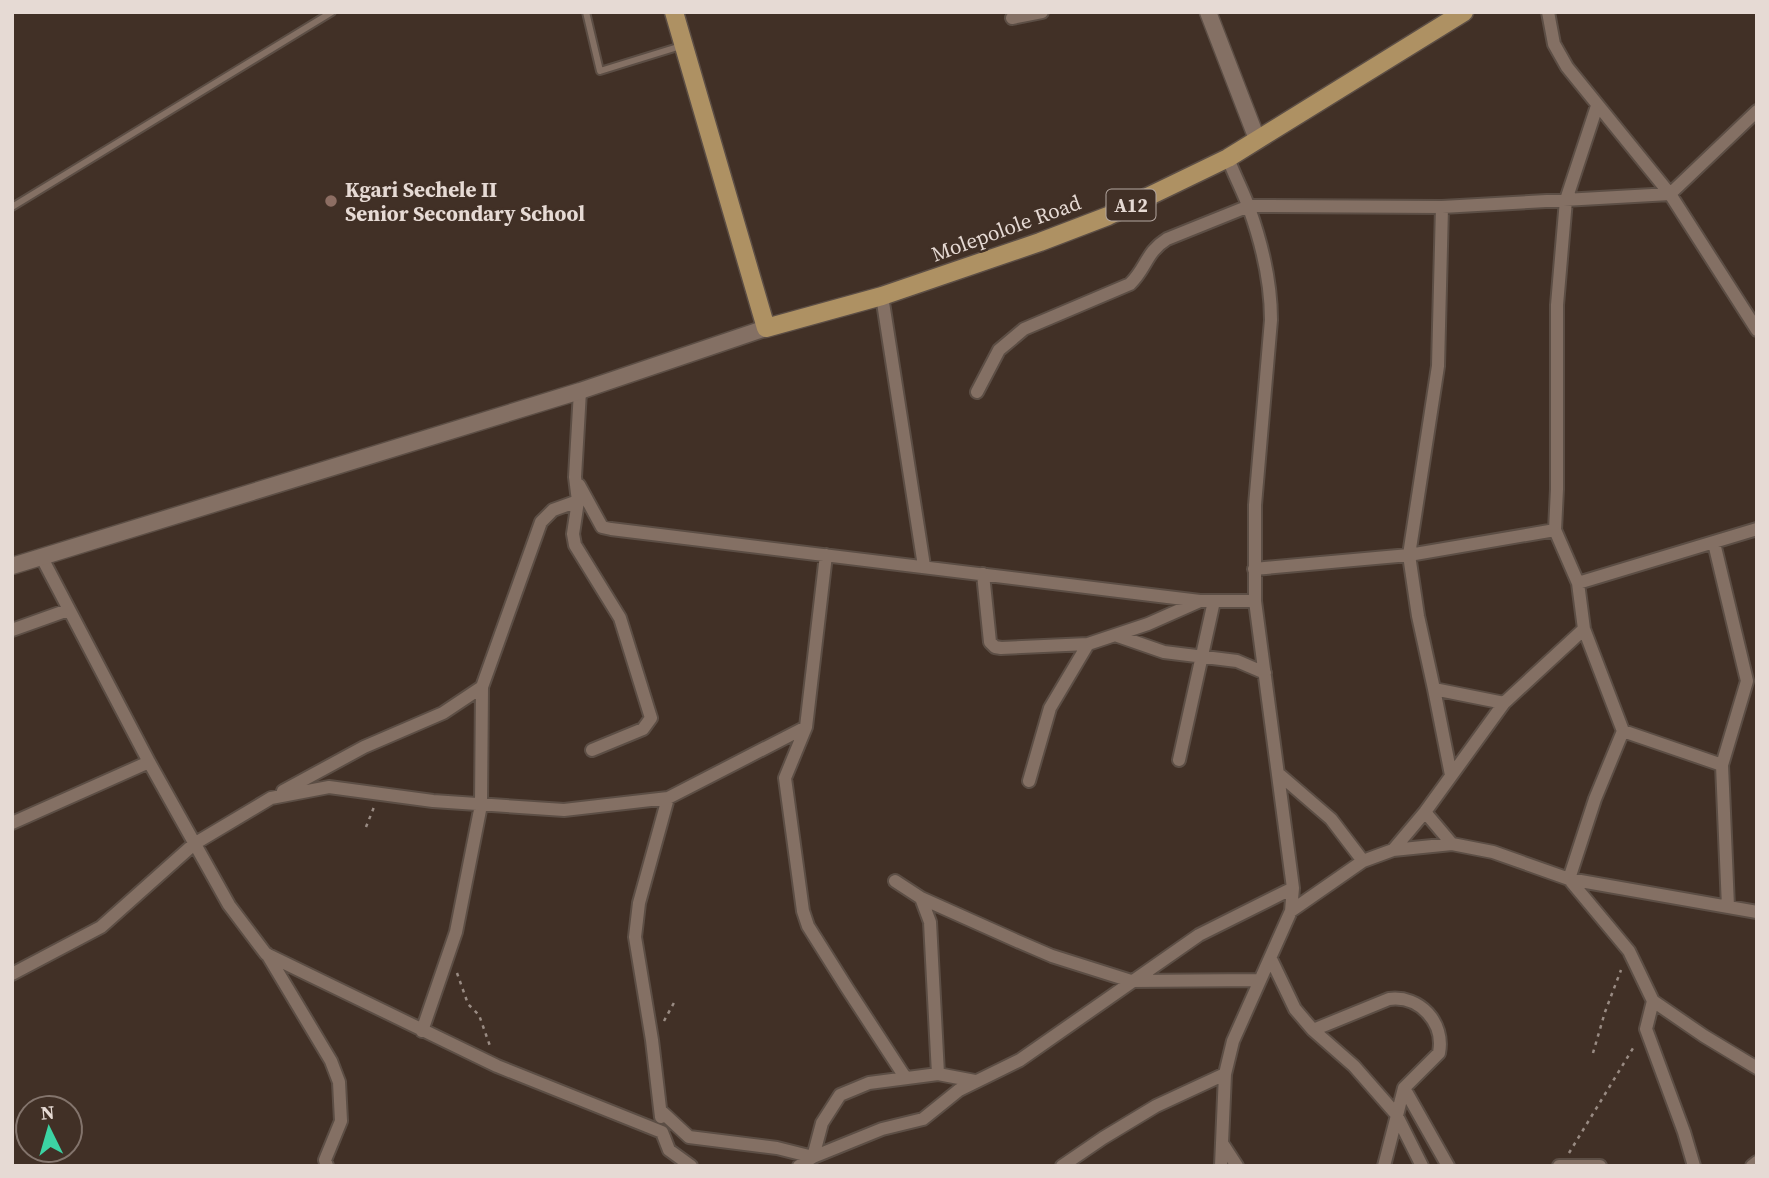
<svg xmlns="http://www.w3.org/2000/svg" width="1769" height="1178" font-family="'Source Serif 4',serif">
<rect width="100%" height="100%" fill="#413026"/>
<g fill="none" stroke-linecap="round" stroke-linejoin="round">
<!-- service casing -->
<g stroke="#5c4e45" stroke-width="10">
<path id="service" d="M586 12 600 71 681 46
M12 207 332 12"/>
</g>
<!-- minor casing -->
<g stroke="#5c4e45" stroke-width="16">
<path id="minor" d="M1548 12 1554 44 1567 67 1670 194 1757 330
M1012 18 1042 12
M1597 106 1566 200 1557 305V489L1555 530 1578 583 1584 629 1623 731 1595 799 1569 879 1757 912
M1442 207 1438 366 1409 555 1418 616 1434 689 1504 703
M882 296 924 566
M977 392 999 350 1024 329 1130 284C1146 269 1146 252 1167 239L1249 206 1442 207 1670 194 1757 111
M579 485 602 527 611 529 1200 601
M578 501 573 534 575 545 620 618 651 718 643 729 592 750
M1714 543 1747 681 1722 765
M826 555 806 727 785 778 803 911 808 926 847 988 905 1077
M41 556 149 762 229 905 266 954 497 1066 662 1132 669 1150 691 1166
M1254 569 1409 555 1555 530
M983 574 990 642 995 647 1001 648 1088 644 1148 624 1200 601H1255
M1578 583 1757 529
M12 630 68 610
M1115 635 1164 652 1237 661 1265 673
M1434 689 1451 775
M1623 731 1722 765 1728 907
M1179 760 1214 601
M1280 775 1331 819 1363 861
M1029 781 1050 708 1088 644
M283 791 364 747 443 713 482 687
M1425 812 1452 844
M12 823 149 762
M1393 850 1425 812 1504 703 1584 629
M895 881 921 898 1017 941 1052 956 1131 981 1260 980
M921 898 930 922 938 1074
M1291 911 1363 861 1393 850 1452 844 1493 852 1569 879 1629 951 1653 1001 1646 1029 1684 1132 1694 1166
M267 954 331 1061 339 1082 341 1121 325 1160 327 1166
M1271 959 1295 1009 1313 1030 1354 1066 1396 1114 1422 1166
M12 974 101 927 194 844 271 798 329 787 433 801 564 810 668 798 806 727
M1653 1001 1704 1036 1757 1068
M1313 1030 1389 999C1420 995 1445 1023 1439 1053L1404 1088 1384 1166
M422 1031 456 932 481 805 482 687 541 522 553 510 578 501 575 477 580 391
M1404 1088 1448 1166
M661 1111 689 1137 777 1148 813 1157 822 1123 840 1095 869 1083 938 1074 975 1081
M661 1117 652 1040 635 937 639 903 668 798
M1222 1143 1237 1166
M799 1166 813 1157 882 1129 923 1119 959 1090 1020 1060 1199 935 1293 888
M1062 1166 1103 1138 1156 1106 1225 1074
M1221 1166 1225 1074 1233 1041 1291 911 1293 888 1255 601V505L1271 320C1271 282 1262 244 1249 208 1243 191 1234 175 1228 158
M1559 1166H1600
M1752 1166 1757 1162"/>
</g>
<!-- tertiary casing -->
<g stroke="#5c4e45" stroke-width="19">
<path id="tertiary" d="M1208 12 1257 139
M12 566 580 391 766 328"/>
</g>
<!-- primary casing -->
<g stroke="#5c4e45" stroke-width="21">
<path id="primary" d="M674 12 766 328 882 296 1040 242 1108 216 1228 158 1464 12"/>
</g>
<!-- path -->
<path stroke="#998b83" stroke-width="2.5" stroke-dasharray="3.5 5" stroke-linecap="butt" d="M366 827 374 807
M457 973 468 1004 479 1015 490 1046
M664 1021 676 999
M1593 1053 1605 1012 1621 970
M1569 1153 1635 1045"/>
<!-- service -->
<use href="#service" stroke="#847064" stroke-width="6"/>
<!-- minor -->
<use href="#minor" stroke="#847064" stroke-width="12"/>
<!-- tertiary -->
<use href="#tertiary" stroke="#847064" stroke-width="16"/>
<!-- primary -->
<use href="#primary" stroke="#ae9163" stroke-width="18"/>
</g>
<!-- markers -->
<circle fill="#8d6e63" stroke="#413026" stroke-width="2.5" cx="331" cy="201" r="7"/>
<g text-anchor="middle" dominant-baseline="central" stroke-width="5" stroke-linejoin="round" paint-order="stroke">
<!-- shield labels -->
<rect fill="#413026" stroke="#b4a7a0" stroke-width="2" x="1106.5" y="189.5" width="49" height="31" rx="5"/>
<g font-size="19" font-weight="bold" fill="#e6dad4">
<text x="1131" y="205">A12</text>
</g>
<!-- poi labels -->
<g font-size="21" font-weight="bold" fill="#e6dad4" stroke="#413026" text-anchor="start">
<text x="345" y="189">Kgari Sechele II<tspan x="345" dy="24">Senior Secondary School</tspan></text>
</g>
<!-- street labels -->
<g font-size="21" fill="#e6dad4" stroke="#413026">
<text transform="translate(1006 228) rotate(-20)">Molepolole Road</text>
</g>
</g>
<!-- border -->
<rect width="1769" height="1178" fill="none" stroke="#e6dad4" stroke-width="28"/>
<!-- north arrow -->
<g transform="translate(49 1129) rotate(355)"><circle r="33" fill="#413026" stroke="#83746c" stroke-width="2"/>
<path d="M0-5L12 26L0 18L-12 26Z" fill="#3cd4a4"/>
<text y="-10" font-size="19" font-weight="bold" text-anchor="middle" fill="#e6dad4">N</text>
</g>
</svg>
